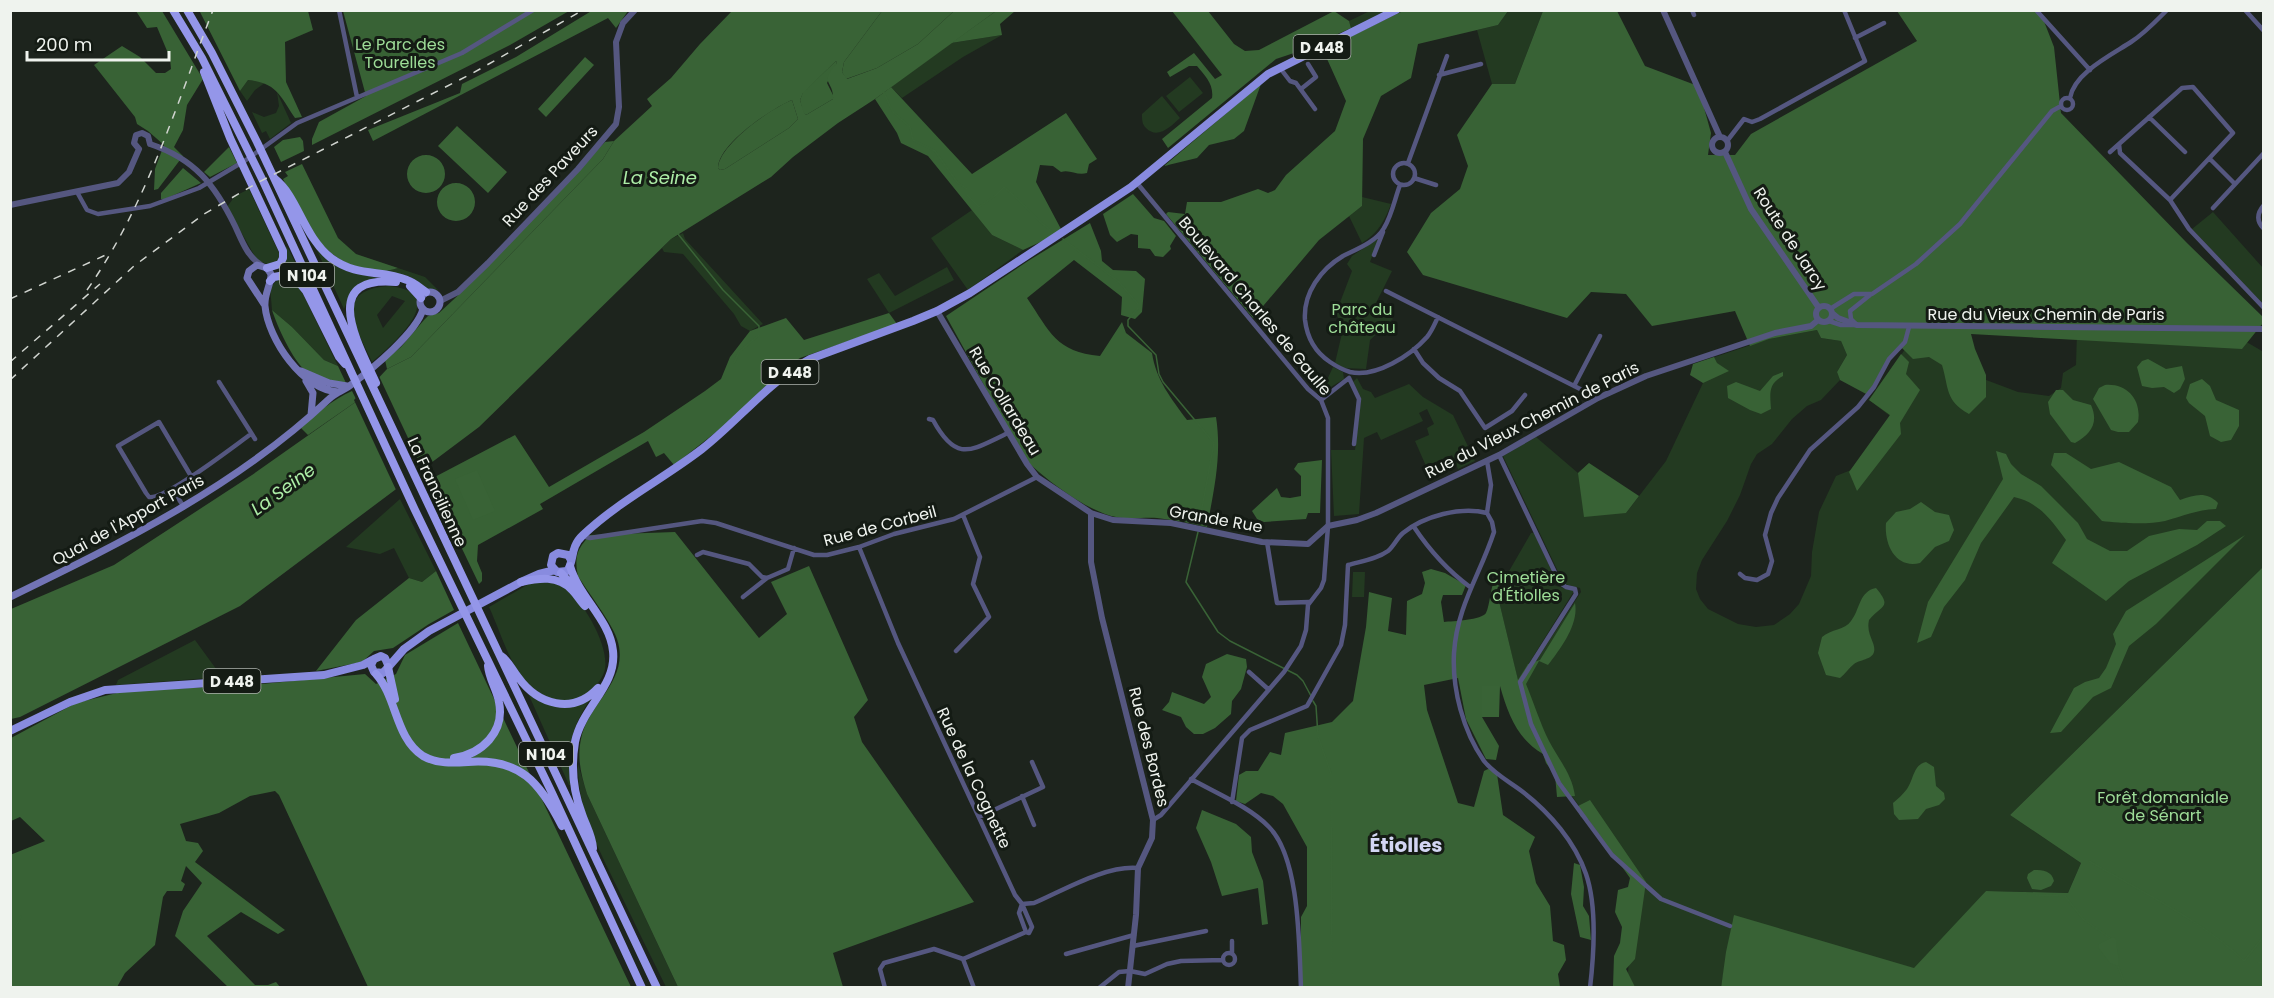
<svg xmlns="http://www.w3.org/2000/svg" width="2274" height="998" font-family="Poppins,sans-serif">
<rect width="100%" height="100%" fill="#1d241d"/>
<!-- green -->
<path fill="#233a21" fill-rule="evenodd" d="M1370 11H1387L1351 28 1349 21Z
M1508 11H1543L1515 84H1492L1477 30 1498 25Z
M1002 35 963 57 902 98 891 87 951 43Z
M1190 77 1203 93 1179 112 1166 96Z
M248 80 266 82 255 90 247 101 240 91Z
M277 92 291 123 270 139 266 131 262 133 252 112 264 117 276 113 279 106Z
M1162 96 1180 118C1171 126 1158 140 1146 128 1142 124 1142 120 1142 114Z
M249 189 280 255 276 263 267 264 257 260 227 207 235 196Z
M1362 197 1391 204C1384 222 1378 233 1362 243L1349 216 1362 206Z
M972 210 992 235 1023 250 968 290 931 238Z
M2213 212 2263 268V304L2192 229Z
M683 233 685 239 763 324 750 331 741 326 734 314 683 254 664 252 662 248 671 239Z
M1379 238 1370 262 1392 271 1376 303 1393 319 1370 340 1366 369 1344 368 1335 363 1343 329 1336 313 1352 271 1347 264 1352 256Z
M286 246 289 250 303 279 289 272 281 273 279 268 286 259Z
M315 246 350 271 377 278C354 285 353 290 344 309Z
M947 267 954 280 889 313 867 279 879 273 895 296Z
M398 268 425 277 442 294 438 290 425 288 416 280 408 276 383 272Z
M279 279 291 280 299 286 338 366 324 360 292 327 272 310 270 287Z
M389 286C452 292 394 344 372 362 356 328 332 290 389 286ZM392 296 405 301 383 328 377 315Z
M1817 330 1821 338 1841 341 1847 355 1837 372 1840 380 1821 400 1807 406 1792 419 1772 444 1757 454 1751 464 1740 495 1727 521 1702 560 1697 573 1696 589 1700 599 1708 609 1738 624 1756 627 1774 625 1790 614 1799 604 1811 576 1812 552 1819 512 1836 476 1851 470 1890 416 1869 400 1918 331 1965 372 2018 392 2049 396 2061 388 2063 373 2076 365 2077 332 2231 333 2262 351 2263 350V567L2010 815 2081 863 2068 893 1986 891 1924 971 1733 920 1721 987H1627L1635 873 1610 849 1559 778 1522 682 1581 592 1580 588 1564 584 1503 456 1536 437 1578 473 1589 463 1622 489 1626 513 1666 461 1703 383 1700 362 1769 339Z
M1333 367 1343 372 1344 379 1321 393Z
M1357 378 1363 389 1371 392 1375 398 1409 384 1423 397 1453 415 1475 461 1458 469 1452 455 1426 466 1415 441 1429 435 1427 428 1434 424 1427 409 1419 413 1423 421 1381 440 1377 432 1364 438 1359 514 1334 516 1331 450H1355L1361 398 1353 382Z
M400 499 436 571 422 582 409 578 394 548 380 554 346 547Z
M1531 533H1534L1556 580 1553 585 1574 591 1518 681 1498 597 1501 585Z
M1353 572H1365L1364 597H1352Z
M550 579C555 582 562 585 566 588 584 603 609 645 605 669 603 678 597 685 590 691 565 711 536 697 520 674 508 658 498 626 489 607L534 581Z
M195 640 222 677 116 685 118 680Z
M527 691C559 711 559 710 593 695 570 729 568 745 572 785H569Z
M578 764 587 794 678 987H666C651 957 636 926 621 895 601 854 577 811 578 764Z"/>
<!-- forest -->
<path fill="#386235" d="M199 10 308 11 313 30 285 42 286 82 302 117 295 118C280 96 277 83 248 80L240 91Z
M593 10 628 11 616 28 608 18 373 141 368 130 460 93 462 84 516 57Z
M136 11H162L203 79 187 105 183 130 174 147 183 156 158 189 154 190 155 169 164 145 148 131 137 124 135 117 94 65 122 46 140 57 156 73H165L171 69 170 58 157 27 147 28Z
M343 11H569L510 45 312 145V139L319 122 366 96Z
M882 11H954L918 44 877 68 846 79 842 72 844 62Z
M996 11H1015L1000 24 1002 35 951 43Z
M1172 11H1208L1234 44 1245 51 1259 50 1334 11 1349 21 1351 28 1303 50 1276 59 1168 148 1162 139 1212 98C1214 84 1205 76 1197 66H1189L1170 77 1167 72 1194 53 1215 79 1222 75Z
M1403 11H1508L1498 25 1418 44 1411 78 1381 96 1363 139 1362 206 1319 240 1253 318 1166 214 1168 212 1185 214 1187 202H1221L1258 189 1268 193 1275 190 1286 175 1335 131 1346 101 1323 50Z
M1543 11H1617L1645 66 1698 86 1711 133 1708 155H1735L1751 134 1917 41 1897 11H2040L2054 47 2061 113 2187 243 2263 317V323L2242 349 1971 334 1975 349 1986 375V397L1969 414C1945 401 1949 388 1942 365L1929 357 1913 359 1901 347 1885 366 1868 395 1840 380 1837 372 1847 355 1841 341 1821 338 1817 330 1769 339 1750 346 1735 311 1652 326 1626 294 1591 292 1567 318 1423 275 1407 252 1431 213 1460 189 1468 166 1457 135 1492 84H1515Z
M836 61 837 63 827 83 833 95V99L806 115 803 113 800 100 803 92Z
M1261 84 1244 131 1234 139 1209 145 1197 158 1164 166Z
M891 87 972 174 1066 113 1097 159 1089 164 1087 173C1077 176 1070 169 1061 172L1053 166 1040 165 1036 182 1061 229 1058 234 1023 250 992 235 928 156 901 143 897 133 875 99Z
M792 100 798 119 789 128 725 169 720 170 718 168C719 145 771 108 792 100Z
M300 137 303 141 304 151 281 162 274 147 283 140Z
M614 141 603 159 411 357 387 369 385 360 401 347 424 320 428 316 439 313 466 288 605 142Z
M229 147 237 163 210 177 204 172Z
M302 164 338 238 356 254 398 268C382 273 372 272 357 267 316 254 301 213 283 179L288 176 285 172Z
M183 168 201 183 165 199H161V193Z
M1133 194 1154 218 1164 221 1176 236 1170 246 1171 249 1163 257 1155 256 1150 249 1138 248V235L1131 234 1117 242 1110 235 1103 214Z
M1090 223 1101 251 1102 261 1113 270 1136 271 1145 279 1142 312 1135 319 1121 315 1122 297 1074 260 1027 298C1050 332 1056 352 1100 356L1122 322 1126 333 1152 353C1156 380 1171 398 1187 420L1216 417C1222 455 1214 490 1207 527 1191 523 1174 520 1157 518 1144 517 1129 520 1116 517 1088 512 1043 478 1024 458L946 316 1028 261Z
M272 310 292 327 324 360 338 366 346 383C337 383 314 377 306 371 293 361 277 326 272 310Z
M889 313 897 324 800 358 787 367 734 418 674 465 664 453 656 457 648 441 540 504 543 509 478 545 477 561 482 573V581L479 584 429 480 515 435 549 487 644 432 705 391 721 379 730 357 750 331 786 318 804 340Z
M1901 354 1909 362 1906 374 1920 390 1900 423 1901 434 1857 491 1849 472 1890 415 1869 400Z
M1714 357 1717 363 1729 371 1703 383 1690 375 1693 364Z
M1783 372V376C1768 384 1770 393 1771 409L1761 414 1750 410 1728 398 1727 386 1736 382 1760 391 1773 376Z
M352 391 357 401 308 435 301 428C317 413 332 400 352 391Z
M1996 451 2006 454 2011 464 2021 474 2041 486 2078 523 2087 539 2110 551H2127L2149 536 2179 529 2197 530 2207 521H2220L2226 526 2197 545 2129 581 2106 601 2052 563 2066 540C2052 521 2039 502 2014 497L1981 543 1965 580 1944 607 1931 637 1917 643 1928 602 2003 479Z
M2054 453H2066L2091 469 2119 462 2171 487 2180 500C2195 495 2206 491 2218 503L2216 509C2196 510 2183 516 2165 521 2148 525 2118 523 2102 521L2051 465Z
M1322 460 1320 513H1308L1306 519 1264 522 1257 519 1252 511 1277 488 1281 497 1290 498 1301 496V476L1294 469 1298 463Z
M1589 463 1639 496 1626 513 1584 517 1578 473Z
M675 532 759 638 787 614 771 582 809 566 868 700 854 717 862 742 974 902 833 953 843 987H678L587 794C581 774 577 759 581 739 588 703 631 680 617 639 612 623 587 591 578 576 574 557 577 549 590 535Z
M2245 535 2156 624 2129 646 2111 688 2093 697 2061 732 2050 733 2074 688 2085 682 2099 678 2106 668 2116 644 2113 634 2126 611Z
M2263 567V987L1927 988 1924 986 1922 988H1721L1726 952 1734 915 1914 968 1986 891 2068 893 2081 863 2010 815Z
M1431 569 1445 573 1466 585 1462 595H1443L1441 602 1444 622C1453 621 1482 620 1486 613 1490 604 1490 591 1494 581L1501 585 1498 597 1518 680 1528 664 1540 660 1575 603C1579 624 1561 648 1548 665L1539 661 1526 684C1534 703 1540 723 1549 741 1559 760 1572 774 1575 796L1557 797 1555 775 1546 763 1543 754C1517 739 1508 714 1500 686L1482 717 1499 746 1496 760 1486 759 1466 719 1458 678 1424 685 1427 710 1458 803 1474 807 1484 771 1492 767 1497 774 1503 815 1535 837 1529 851 1536 883 1550 906 1553 941 1564 945 1566 960 1558 974 1560 987H1301V917L1307 906V847L1283 804 1273 796 1261 793 1245 804 1236 801 1239 775 1246 771H1258L1270 752 1281 755 1285 733 1332 722 1353 701 1366 627 1369 592 1392 598 1388 631 1406 635 1407 601 1422 594 1425 583 1422 572Z
M436 571 454 610 429 624 393 648 374 651 362 662 316 671 356 620 409 578 422 582Z
M458 623 631 987H368L279 795 275 791 250 796 219 813 180 824 186 841 198 843 203 851 195 862 285 930 278 934 241 912 207 936 255 985H268L276 982 280 987H228L175 936 183 911 202 883 186 866 181 881 185 884 182 891H167L163 897 155 945 125 973 117 987H11L10 855 45 841 20 817 11 821V738L76 703 125 691 252 685 365 674 376 684 396 674 405 655Z
M1227 654 1246 659 1247 667 1241 689 1232 701 1231 714 1215 728 1203 734H1194L1186 727 1181 717 1162 710 1169 702 1172 692 1204 704 1211 697 1202 677 1206 664Z
M1590 800 1646 882 1635 959 1626 969 1635 987H1613L1614 956 1620 943 1622 927 1615 912 1618 890 1628 887 1630 878 1588 819 1581 817 1576 807Z
M1202 810 1236 824 1251 837 1252 852 1263 881 1268 924 1262 925 1258 888 1222 896 1211 862 1196 828Z
M1574 863 1580 865 1584 887 1583 906 1589 916 1591 940 1580 937 1571 894Z"/>
<!-- water -->
<path fill="#396336" fill-rule="evenodd" d="M732 11H882L844 62 842 72 847 79 877 68 918 44 954 11H996L875 99 838 123 793 157 771 177 671 239 479 427 240 606 20 717 11 719V609L114 565 252 475 357 401 387 369 411 357 603 159 614 141 652 106 647 99 671 78 700 44ZM836 61 837 63C818 85 834 80 833 99L806 115 804 113 800 100 803 93ZM792 100 798 119 789 128 725 169 720 170 718 168C718 144 771 109 792 100Z
M585 57 594 65 546 117 538 109Z
M457 126 507 172 488 193 438 146Z
M407 174a19 19 0 1 1 38 0a19 19 0 1 1-38 0Z
M437 202a19 19 0 1 1 38 0a19 19 0 1 1-38 0Z
M2148 359 2166 369 2182 366 2185 379 2180 389 2174 393 2164 387 2152 388 2142 386 2137 367 2142 361Z
M2202 379 2210 386 2216 400 2239 410V426L2231 440 2221 442 2210 436 2205 416 2189 403 2186 398 2190 384Z
M2105 385C2127 383 2142 400 2138 422L2129 432H2118L2111 430 2093 399 2099 388Z
M2056 390H2063L2073 400 2091 405C2099 423 2091 434 2075 443L2071 442 2050 414 2048 402Z
M477 470 495 511 473 520 455 479Z
M1921 502 1935 512 1949 515 1954 530 1949 541 1935 547 1920 563C1896 569 1884 545 1886 523L1896 512 1910 509Z
M1876 588C1893 608 1881 605 1869 620 1867 629 1870 635 1873 643 1879 660 1863 658 1854 664 1849 668 1845 674 1840 678L1826 675 1818 653 1822 637C1831 629 1845 630 1851 621 1860 610 1859 591 1876 588Z
M1482 686H1500L1499 717H1482Z
M1926 762 1934 767 1936 786 1944 793 1945 799 1939 805 1926 809 1918 819 1899 820 1894 814 1893 803C1898 799 1903 794 1907 789 1914 779 1913 765 1926 762Z
M2034 870C2043 870 2052 871 2054 881L2051 886 2041 890 2032 889 2027 878 2028 874Z
M2113 937 2117 940C2115 950 2121 958 2118 966L2110 963 2098 947 2099 944Z"/>
<!-- pier -->
<path fill="#1d241d" d="M378 374 424 472 397 492 354 400Z"/>
<g fill="none" stroke-linecap="round" stroke-linejoin="round">
<!-- stream -->
<path stroke="#396336" stroke-width="1.5" d="M883 91 893 112 910 127 913 140 935 151 957 182 967 189V195L979 207 996 195 1004 187C1023 202 1034 219 1054 233
M678 234 723 290 759 326V335L739 352 734 363
M1063 239 1119 282 1138 304V308L1128 320V326L1156 355 1159 374 1163 382 1214 443 1199 524
M1198 532 1186 582 1218 632 1230 641 1297 675 1303 681 1311 696
M1313 701 1316 706 1318 736 1331 774 1332 988
M2089 861C2138 890 2203 921 2244 961L2264 936
M2028 895 2065 896 2083 919 2110 938
M10 937 21 916
M2258 962 2264 963
M2118 966 2126 988"/>
<!-- minor -->
<path stroke="#555780" stroke-width="4.5" d="M339 10 357 97
M1692 10 1694 15
M2036 10 2090 70
M2245 10 2264 31
M1855 38 1884 23
M1280 68 1290 81 1296 83 1315 109
M1439 75 1481 64
M1301 89 1316 77 1308 64
M2070 98C2074 73 2111 55 2131 42 2145 33 2156 21 2167 10
M2061 104a6 6 0 1 1 12 0a6 6 0 1 1-12 0Z
M2149 117 2185 152
M1727 141 1744 119 1752 122 1760 119 1865 61 1844 10
M2110 152 2119 144
M2210 159 2235 184
M1393 174a11 11 0 1 1 22 0a11 11 0 1 1-22 0Z
M1408 163 1447 56
M1414 178 1436 185
M1137 183 1308 389 1321 400 1328 418V526L1324 580 1321 588 1308 605 1306 630 1301 646 1284 672 1161 815 1153 820
M1400 185C1395 198 1392 215 1384 228 1376 242 1357 249 1343 256 1321 269 1303 293 1305 320 1307 337 1315 352 1330 362 1336 366 1343 370 1350 372 1376 378 1411 355 1427 337 1432 331 1435 323 1438 317
M77 192 87 210 98 214 150 206 199 188 246 160 297 123 462 53 533 10
M2170 200 2233 133 2193 87 2182 88 2119 144 2120 153 2170 200 2189 229 2264 308
M2264 205C2257 213 2256 221 2264 229
M2213 208 2264 153
M1374 255 1383 232
M1386 291 1598 398
M1830 309 1854 294H1872L1916 264 1960 224 2052 111 2061 106
M1829 321 1841 325H1857
M1855 323 1851 319 1850 311 1870 295
M1414 349 1423 363 1439 378 1460 391 1485 428 1512 411 1525 395
M1349 378 1359 399 1354 444
M219 382 255 439
M1574 386 1600 336
M1321 400 1349 378
M929 419 933 420C957 464 971 450 1008 433
M1499 455 1560 583 1566 587 1575 589 1576 594 1520 682 1531 724 1559 783 1612 855 1661 899 1730 926
M1487 461 1491 485 1487 513
M191 476 159 422 118 446 146 493 149 497C165 500 234 446 251 434
M172 489 184 507
M1414 527C1430 551 1447 570 1470 587
M582 536 590 538 702 521 716 523 814 555H827L859 547 894 534 954 519 1037 477
M1267 542 1277 603 1309 602
M859 547 898 643 1015 895 1022 904 1034 903C1064 890 1106 865 1138 868
M697 555 703 552 749 564 762 577 767 578 788 569 794 548
M1740 574 1745 578 1757 580 1768 574 1772 561 1765 535 1771 513 1778 498 1810 450 1858 407 1874 387 1889 359 1905 342 1909 327
M743 597 767 578
M956 651 989 617 973 584 980 557 963 515
M1249 672 1268 689
M1191 779C1216 793 1250 807 1269 827 1300 858 1299 946 1301 988
M1022 796 1034 825
M1232 802 1242 738 1250 730 1307 706 1341 645 1345 625 1348 565C1362 561 1377 559 1388 551 1394 546 1397 538 1403 533 1424 516 1461 506 1487 513L1492 522 1494 532C1480 575 1457 606 1454 653 1452 689 1463 731 1484 761 1494 774 1510 782 1523 792 1550 813 1575 842 1586 874 1597 906 1594 954 1590 988
M979 817 1043 787 1032 762
M1022 904 1032 927 1029 933 1026 932 1019 913Z
M1232 941V953
M1133 946 1206 931
M1223 959a6 6 0 1 1 12 0a6 6 0 1 1-12 0Z
M1066 954 1134 935
M963 959 974 988
M885 988 880 969 884 963 934 949 963 959 1026 932
M1099 988 1119 972 1130 971 1145 974 1167 964 1181 961 1223 960"/>
<!-- tertiary -->
<path stroke="#555780" stroke-width="6" d="M1663 10 1720 137
M1712 145a8 8 0 1 1 16 0a8 8 0 1 1-16 0Z
M150 144C195 159 215 185 235 226 242 241 247 256 261 265
M139 149 134 143 136 135 142 133 148 136 150 144
M1725 152 1751 209 1819 308
M10 205 118 183 129 172 139 149
M440 301 458 292 488 263 578 169 616 124 619 107 616 42 623 23 635 10
M1816 314a8 8 0 1 1 16 0a8 8 0 1 1-16 0Z
M937 311 1027 464 1037 477 1091 513 1113 520 1171 523 1262 542 1308 544 1328 526 1357 520 1376 513 1499 455 1598 398 1646 376 1775 333 1811 326 1818 320
M1832 313 1838 318 1857 325 2264 329
M1091 513V562L1102 618 1153 820 1152 838 1138 868 1136 915 1128 988"/>
<!-- secondary -->
<path stroke="#7274b5" stroke-width="7" d="M420 302a10 10 0 1 1 20 0a10 10 0 1 1-20 0Z
M264 304 247 278 249 271 257 265 267 268 271 274C271 285 264 294 265 306 268 339 303 391 339 392
M301 371 329 383 347 386
M306 381 313 393 311 415
M10 597C123 542 237 486 329 399 336 392 345 390 352 384 372 369 417 332 423 309"/>
<!-- primary -->
<path stroke="#888bdf" stroke-width="8" d="M571 560 568 555 558 553 553 556 551 565 557 572 567 571C575 561 569 548 583 535 619 501 663 479 702 449 738 421 769 381 810 359L913 321 937 311 970 293 1131 187 1268 74 1396 10
M388 665 385 658 381 656 374 659 371 665 374 672 383 673 404 649 429 631 521 582 539 574 555 570
M10 731 70 702 105 690 324 675 363 665 372 660"/>
<!-- trunk -->
<path stroke="#9496e9" stroke-width="8" d="M173 10 202 58 264 183 414 508 552 793 642 988
M187 10 212 53 257 142 657 988
M204 72 230 138 283 251V258L280 264 267 268
M275 179C298 197 303 236 331 258 358 278 381 269 407 280 414 282 420 288 426 292
M270 281 274 277 285 275 297 280 306 291 339 357 345 364
M410 286 421 298
M376 383C359 345 318 275 396 282
M570 566C579 597 610 620 613 651 617 686 582 707 575 742 571 766 573 791 582 814 586 826 592 835 593 848
M561 573 575 589
M521 582C539 578 558 575 572 590 577 595 580 601 585 606
M501 656C509 661 512 670 518 677 538 705 573 715 598 688
M388 667 395 699
M376 674C397 697 395 738 423 756 437 764 453 763 468 762 520 758 540 782 562 826
M454 758C482 754 505 732 499 702 497 690 489 679 488 666"/>
<!-- rail -->
<path stroke="#d0d4cf" stroke-width="1.5" stroke-dasharray="8 8" stroke-linecap="butt" d="M87 290C146 206 176 106 213 10
M10 299 110 253
M10 362 100 284
M10 380 134 266 204 214 259 182 473 73 583 10"/>
</g>
<g text-anchor="middle" dominant-baseline="central" stroke-width="6" stroke-linejoin="round" paint-order="stroke">
<!-- shield labels -->
<g fill="#141b14" stroke="#adb2ad" stroke-width="1.5">
<rect x="1293.5" y="35" width="57" height="24" rx="4.5"/>
<rect x="280" y="263" width="54" height="24" rx="4.5"/>
<rect x="761.5" y="360" width="57" height="24" rx="4.5"/>
<rect x="203.5" y="669" width="57" height="24" rx="4.5"/>
<rect x="519" y="742" width="54" height="24" rx="4.5"/>
</g>
<g font-size="15" font-weight="bold" fill="#eff3ee">
<text x="1322" y="47">D 448</text>
<text x="307" y="275">N 104</text>
<text x="790" y="372">D 448</text>
<text x="232" y="681">D 448</text>
<text x="546" y="754">N 104</text>
</g>
<!-- park labels -->
<g font-size="16" fill="#9ddc97" stroke="#141b14">
<text x="400" y="44">Le Parc des<tspan x="400" dy="18">Tourelles</tspan></text>
<text x="1362" y="309">Parc du<tspan x="1362" dy="18">château</tspan></text>
<text x="1526" y="577">Cimetière<tspan x="1526" dy="18">d'Étiolles</tspan></text>
<text x="2163" y="797">Forêt domaniale<tspan x="2163" dy="18">de Sénart</tspan></text>
</g>
<!-- street labels -->
<g font-size="16" fill="#eff3ee" stroke="#141b14">
<text transform="translate(550 176) rotate(-47)">Rue des Paveurs</text>
<text transform="translate(1790 239) rotate(57)">Route de Jarcy</text>
<text transform="translate(1255 306) rotate(50)">Boulevard Charles de Gaulle</text>
<text x="2046" y="314">Rue du Vieux Chemin de Paris</text>
<text transform="translate(1005 401) rotate(59)">Rue Collardeau</text>
<text transform="translate(1532 420) rotate(-27)">Rue du Vieux Chemin de Paris</text>
<text transform="translate(437 492) rotate(65)">La Francilienne</text>
<text transform="translate(1216 519) rotate(10)">Grande Rue</text>
<text transform="translate(128 520) rotate(-29)">Quai de l'Apport Paris</text>
<text transform="translate(880 526) rotate(-15)">Rue de Corbeil</text>
<text transform="translate(1149 747) rotate(76)">Rue des Bordes</text>
<text transform="translate(974 778) rotate(65)">Rue de la Cognette</text>
</g>
<!-- water labels -->
<g font-size="18" font-style="italic" fill="#adeea7" stroke="#141b14">
<text x="660" y="177">La Seine</text>
<text transform="translate(283 489) rotate(-36)">La Seine</text>
</g>
<!-- quarter labels -->
<g font-size="20" font-weight="bold" fill="#d3d6f3" stroke="#141b14">
<text x="1406" y="845">Étiolles</text>
</g>
</g>
<!-- border -->
<rect width="2274" height="998" fill="none" stroke="#eff3ee" stroke-width="24"/>
<!-- scale -->
<path d="M27 51v9h142v-9" fill="none" stroke="#eff3ee" stroke-width="3"/>
<text x="36" y="51" font-size="18" fill="#eff3ee" stroke="#141b14" stroke-width="4.5" paint-order="stroke">200 m</text>
</svg>
